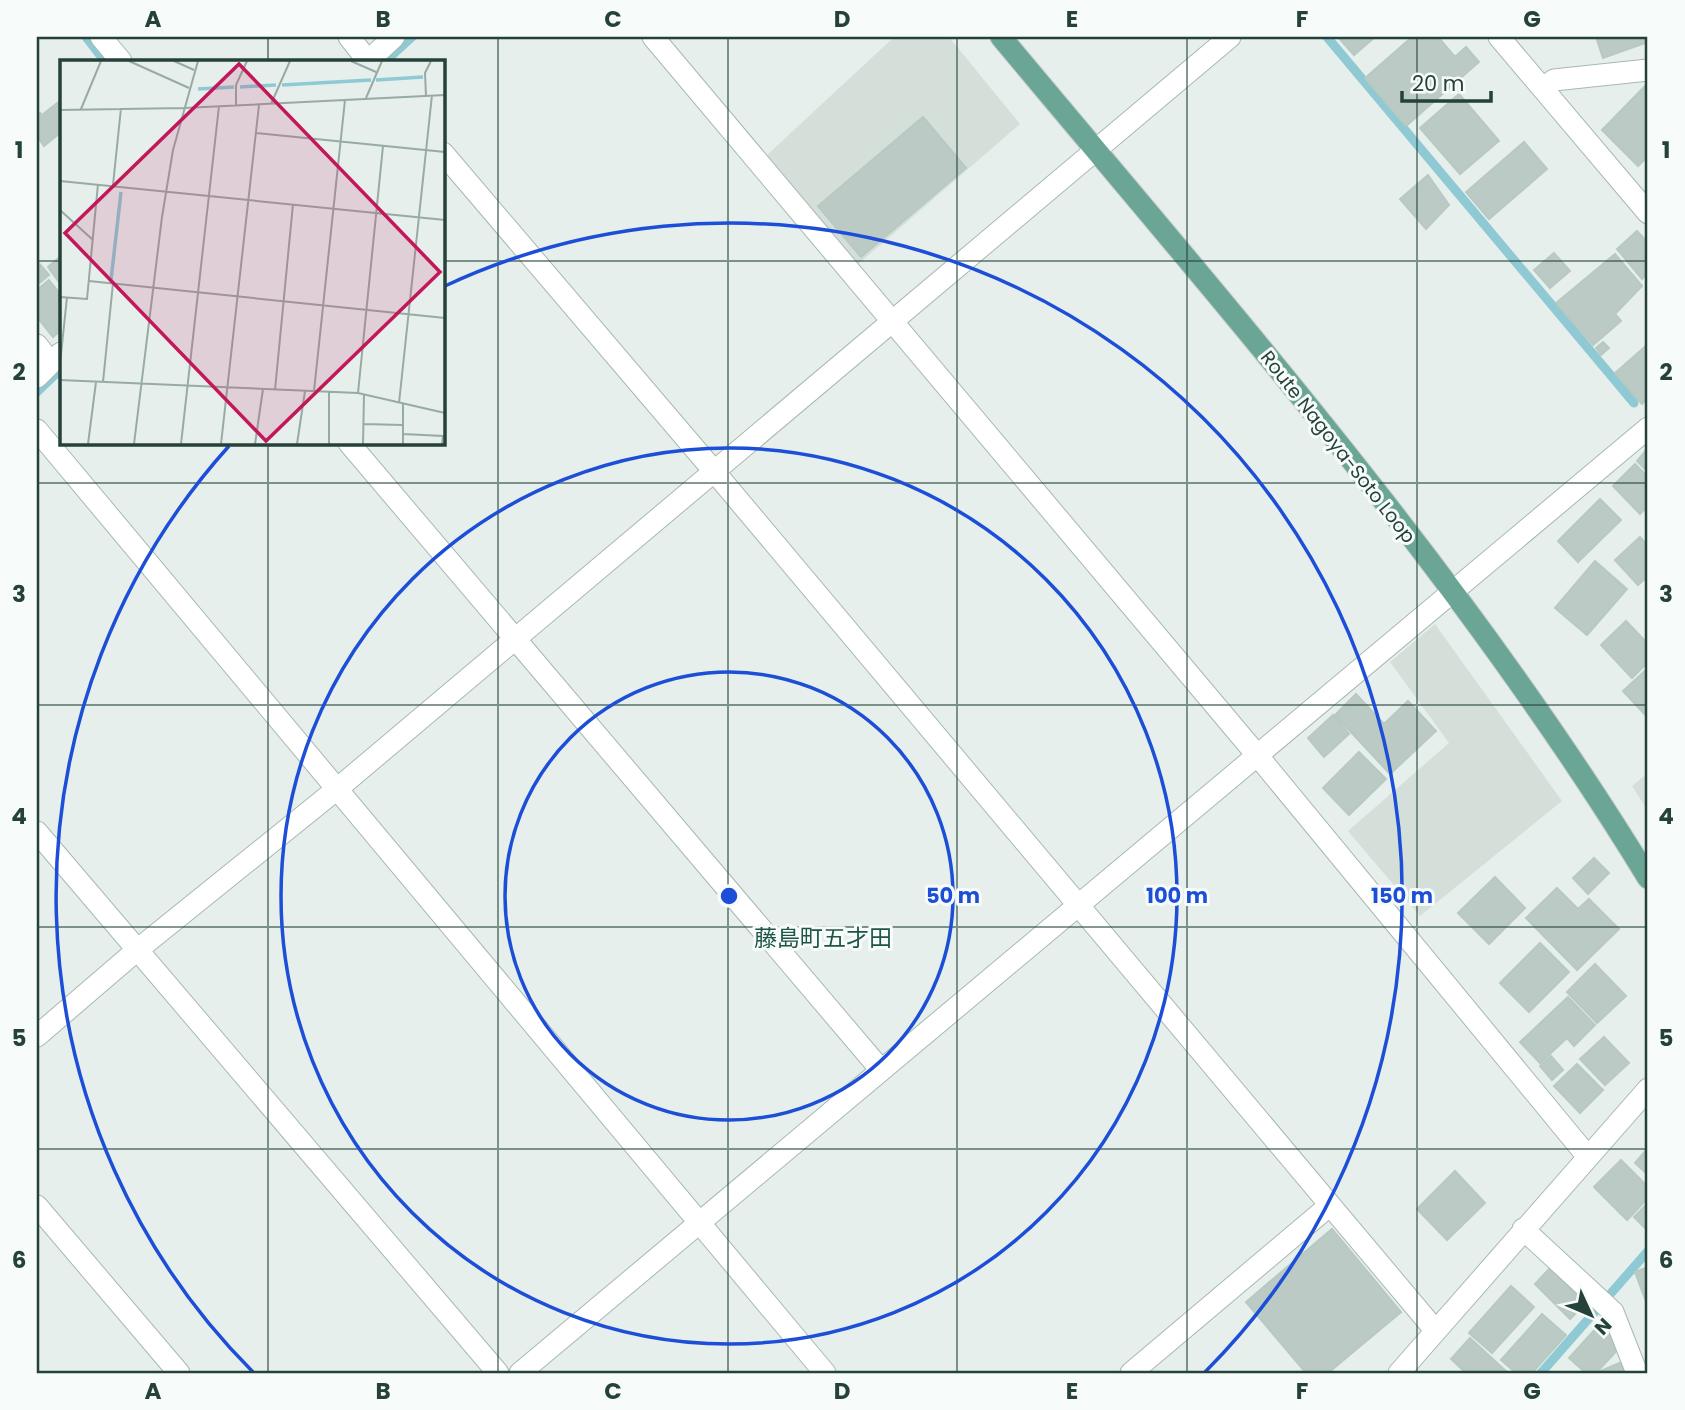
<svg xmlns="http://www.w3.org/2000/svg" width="1685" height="1410" font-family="Poppins,'Noto Sans JP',sans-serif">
<rect width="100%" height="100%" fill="#e6efeb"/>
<!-- built -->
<path fill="#d4dfda" d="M894 37H949L1020 124 856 266 766 156Z
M1435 624 1562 801 1420 916 1348 831 1449 743 1390 662Z
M1648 773V811L1632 786Z"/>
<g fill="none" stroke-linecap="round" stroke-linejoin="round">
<!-- stream -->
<path stroke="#8ec9d4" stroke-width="9" d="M86 37 103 59
M1327 37 1634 403
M389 58 412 37
M37 392 61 369
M1541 1373 1648 1251"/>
</g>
<!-- building -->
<path fill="#bbcac4" stroke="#b8c9c2" stroke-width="2" d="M1338 37H1375L1354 55Z
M1412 37H1438L1455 57 1466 47 1479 62 1406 126 1365 78Z
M1596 37H1648V42L1603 58Z
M1648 83V156L1638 166 1602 130Z
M1459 94 1499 141 1460 174 1420 128Z
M61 100V132L44 146 37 136V116L40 113 42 115Z
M923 117 966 168 861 257 818 206Z
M1524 142 1547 169 1489 219 1466 192Z
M1428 175 1449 205 1426 229 1400 199Z
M1637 231 1648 243V273L1642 279 1617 249Z
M1554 253 1570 271 1550 288 1534 270Z
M1615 254 1642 286 1615 314 1621 321 1593 345 1556 303Z
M61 256V285L48 267Z
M37 261 49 275 37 285Z
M49 280 61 295V330L53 337 37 317V290Z
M1603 342 1609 348 1601 355 1596 348Z
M1648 344V398L1642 404 1615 373Z
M1648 448V472L1637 461Z
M1635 464 1648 477V506L1640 514 1613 486Z
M1600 499 1621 520 1578 562 1558 541Z
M1640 537 1648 546V576L1638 585 1615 560Z
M1595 561 1627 589 1587 635 1555 608Z
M1626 621 1648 644V662L1632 678 1601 645Z
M1648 668V718L1623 691Z
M1356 694 1384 724 1408 701 1436 731 1390 774 1335 715Z
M1333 715 1349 734 1324 757 1308 738Z
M1359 752 1386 779 1349 815 1323 788Z
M1594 858 1609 873 1588 894 1573 878Z
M1495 877 1525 908 1489 944 1458 913Z
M1557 888 1578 909 1589 899 1619 929 1577 970 1526 918Z
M1540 943 1569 972 1529 1012 1500 983Z
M1595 964 1626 996 1597 1023 1567 992Z
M1568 997 1595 1025 1574 1046 1567 1038 1540 1063 1520 1042Z
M1604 1037 1629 1063 1605 1085 1580 1059Z
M1551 1056 1563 1070 1552 1080 1540 1066Z
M1577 1064 1603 1090 1580 1113 1554 1086Z
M1648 1148V1175L1635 1163Z
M1621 1160 1648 1187V1198L1627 1220 1594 1187Z
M1455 1171 1485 1203 1447 1240 1417 1209Z
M1648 1203V1231L1634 1217Z
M1332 1229 1401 1312 1328 1373H1306L1246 1302Z
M1648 1267V1307L1635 1272Z
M1550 1268 1585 1304 1570 1319 1535 1284Z
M1511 1286 1534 1307 1492 1353 1469 1333Z
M1542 1314 1566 1335 1532 1373H1516L1501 1360Z
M1600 1324 1623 1344 1596 1373H1586L1569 1358Z
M1470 1338 1508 1373H1466L1451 1359Z
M1624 1361 1630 1373H1596Z"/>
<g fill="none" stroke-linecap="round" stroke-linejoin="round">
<!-- minor casing -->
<g stroke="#a8b8b2" stroke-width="23">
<path id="minor" d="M101 37 121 61
M349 37 368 61
M653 37 1257 755 1588 1157
M1499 37 1648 213
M368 61 394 37
M1543 88 1554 80 1648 70
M443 153 713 470 1435 1330
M37 345 51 363
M37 377 61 353
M37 430 825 1373
M349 443 881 1070
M37 832 498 1373
M37 1036 136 951 337 789 1230 37
M37 1206 179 1373
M1523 1229 1613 1312 1637 1373
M520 1373 1648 428
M1131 1373 1329 1206
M1399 1373 1648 1089"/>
</g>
<!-- major casing -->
<g stroke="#c2cac8" stroke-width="23">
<path id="major" d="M1001 37C1227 308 1463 575 1648 878"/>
</g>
<!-- minor -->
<use href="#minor" stroke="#fff" stroke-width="21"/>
<!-- major -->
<use href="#major" stroke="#6aa596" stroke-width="21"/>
</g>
<!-- grid -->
<path fill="none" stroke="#24423a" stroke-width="2" stroke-opacity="0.55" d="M268 37V61M498 37V1373M728 37V1373M957 37V1373M1187 37V1373M1417 37V1373M37 261H61M443 261H1648M268 443V1373M37 483H1648M37 705H1648M37 927H1648M37 1149H1648"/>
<!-- distance rings -->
<g fill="none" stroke="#1d4ed8" stroke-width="3.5">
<circle cx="729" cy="896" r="224"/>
<circle cx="729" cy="896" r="448"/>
<path d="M253 1372A673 673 0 0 1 229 446M445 286A673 673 0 0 1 1205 1372"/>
</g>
<g text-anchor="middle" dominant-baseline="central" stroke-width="6" stroke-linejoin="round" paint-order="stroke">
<!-- street labels -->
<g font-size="19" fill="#24423a" stroke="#f7fbf9">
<text transform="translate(1338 447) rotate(52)">Route Nagoya-Soto Loop</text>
</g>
<!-- quarter labels -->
<g font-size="23" fill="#1f5548" stroke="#f7fbf9">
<text x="823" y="938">藤島町五才田</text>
</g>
</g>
<!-- overview -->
<g transform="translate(60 60)">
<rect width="385" height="385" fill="#e6efeb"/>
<path fill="none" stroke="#8ec9d4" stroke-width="3.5" d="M316 20 363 17M222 25 311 20M180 27 216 25M138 29 174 27M51 220 61 132"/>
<path fill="none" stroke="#98aaa4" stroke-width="2" d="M69 1 129 28M114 1 134 10M291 1 316 12M366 36 365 13 371 1M306 38 322 1M211 44 230 1M176 46V25L187 1M124 48 385 35M21 49 41 1M0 50 124 48M196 73 385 92M0 121 385 160M53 125 61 48M0 150 33 180M29 221 385 258M0 237 27 239 38 124M0 304 7 237M0 320 298 333 385 353M43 322 53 223M215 330 233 144M254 331 285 40M269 332V384M298 333 323 86M339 343 372 35M343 344V384M303 364 343 365M343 374 383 376 382 384M28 384 36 322M74 384 102 157 113 90 138 1M121 384 159 46M161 384 199 45M195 384 203 329M237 384 245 331M303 384 304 335"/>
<path fill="#c2185b" fill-opacity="0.15" stroke="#c2185b" stroke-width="3.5" d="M179 4 380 212 206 381 5 173Z"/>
<rect width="385" height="385" fill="none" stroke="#24423a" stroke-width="3.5"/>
</g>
<circle cx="729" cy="896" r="10" fill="#1d4ed8" stroke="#f7fbf9" stroke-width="3.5"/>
<g font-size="21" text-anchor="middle" font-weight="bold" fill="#1d4ed8" stroke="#f7fbf9" stroke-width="6" stroke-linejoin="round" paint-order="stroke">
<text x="953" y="903">50 m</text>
<text x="1177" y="903">100 m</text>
<text x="1402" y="903">150 m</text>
</g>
<!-- border -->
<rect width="1685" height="1410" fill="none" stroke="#f7fbf9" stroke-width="77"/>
<!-- north arrow -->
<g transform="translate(1591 1315) rotate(134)" stroke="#f7fbf9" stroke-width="5" paint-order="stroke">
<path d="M0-5L12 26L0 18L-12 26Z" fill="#24423a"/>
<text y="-10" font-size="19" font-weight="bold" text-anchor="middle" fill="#24423a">N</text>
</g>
<!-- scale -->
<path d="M1402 91v10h89v-10" fill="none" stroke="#24423a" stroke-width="3.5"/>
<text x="1412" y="91" font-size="21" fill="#24423a" stroke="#f7fbf9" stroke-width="5" paint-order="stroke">20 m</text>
<rect x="38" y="38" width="1608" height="1334" fill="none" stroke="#24423a" stroke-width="2.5"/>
<g font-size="23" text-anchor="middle" font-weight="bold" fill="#24423a">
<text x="153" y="27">A</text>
<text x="383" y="27">B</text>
<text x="613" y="27">C</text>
<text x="842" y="27">D</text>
<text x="1072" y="27">E</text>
<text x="1302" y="27">F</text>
<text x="1532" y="27">G</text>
<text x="19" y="158">1</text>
<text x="1666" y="158">1</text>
<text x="19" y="380">2</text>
<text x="1666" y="380">2</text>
<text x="19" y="602">3</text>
<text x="1666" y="602">3</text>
<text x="19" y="824">4</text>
<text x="1666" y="824">4</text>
<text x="19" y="1046">5</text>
<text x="1666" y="1046">5</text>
<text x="19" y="1268">6</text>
<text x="1666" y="1268">6</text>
<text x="153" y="1399">A</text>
<text x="383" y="1399">B</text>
<text x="613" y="1399">C</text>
<text x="842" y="1399">D</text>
<text x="1072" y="1399">E</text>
<text x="1302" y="1399">F</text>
<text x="1532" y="1399">G</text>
</g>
</svg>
